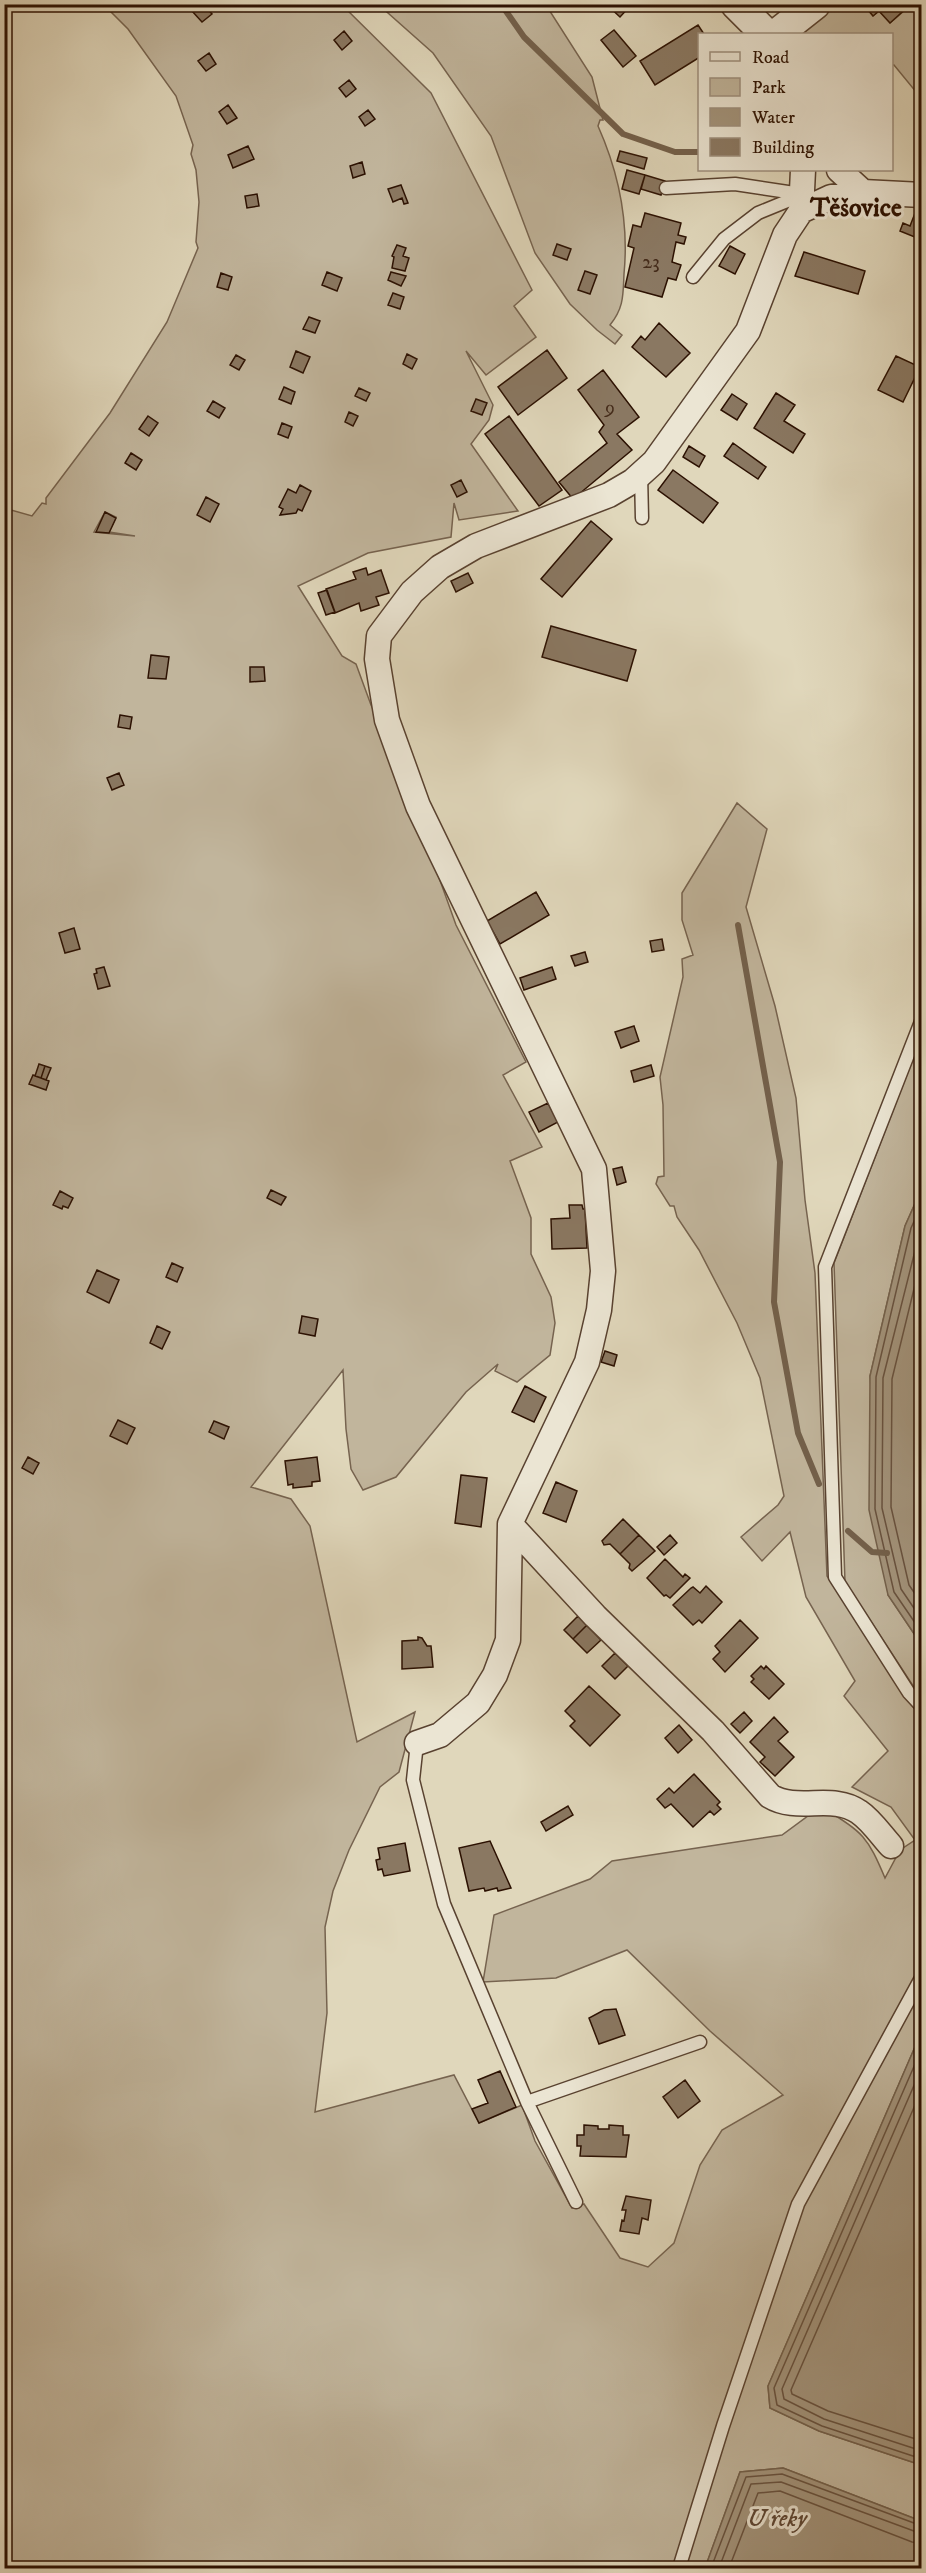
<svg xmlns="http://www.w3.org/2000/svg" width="926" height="2573" font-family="'IM FELL DW Pica',serif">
<rect width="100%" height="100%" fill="#e0d7bb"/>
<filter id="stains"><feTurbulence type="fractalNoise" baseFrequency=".00333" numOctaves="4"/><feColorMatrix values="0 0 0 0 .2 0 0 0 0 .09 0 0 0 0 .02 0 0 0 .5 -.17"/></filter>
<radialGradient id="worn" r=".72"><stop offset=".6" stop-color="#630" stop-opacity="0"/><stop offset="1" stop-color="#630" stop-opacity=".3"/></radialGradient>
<!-- green -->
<path fill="#c1b59c" stroke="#76634f" stroke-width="1.5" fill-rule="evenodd" d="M104 5H342L431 93 532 290 514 306 536 337 486 375 466 351 493 405 489 420 471 444 518 511 459 520 454 503 451 537 368 553 298 586 342 656 356 664 371 705 394 752 456 925 526 1062 503 1075 542 1147 510 1161 531 1218V1254L551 1297 555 1323 550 1355 517 1382 495 1371 498 1364 466 1392 396 1477 363 1490 351 1469 346 1429 343 1370 251 1487 291 1499 310 1526 357 1742 415 1712 399 1772 380 1787 349 1850 333 1891 325 1927 327 2013 315 2112 454 2075 479 2123 522 2105 535 2141 572 2208 584 2204 620 2258 648 2267 674 2243 700 2165 722 2130 783 2095 710 2031 627 1950 556 1978 483 1982 494 1915 590 1879 612 1861 782 1835 808 1816 824 1809C863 1831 868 1838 885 1878L900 1850 915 1840 891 1807 852 1787 888 1751 844 1696 855 1681 806 1597 790 1532 762 1561 741 1537 778 1505 784 1496 760 1378 737 1323 699 1250 677 1217 674 1206H670L656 1184 658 1177 664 1176 663 1105 660 1077 683 977 682 959 693 955 682 920V893L737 803 767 829 746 907 775 1006 796 1098 805 1200 815 1273 827 1576 871 1641 903 1694 922 1718 921 2033 768 2386 770 2408 819 2431 921 2465V2521L783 2468 740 2472 705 2568H5L4 508 32 516 42 503 46 504V498L110 413 167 322 198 248 196 242 199 202 196 170 191 154 193 145 176 96 128 29ZM105 512 116 517 109 532 135 536 94 532Z
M379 5H546L592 77 603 120H600L598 126C619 173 629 222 624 274 623 295 624 308 610 325L622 335 615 344 597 330 570 304 535 253 491 136 433 53Z
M830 5H867L865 7 873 16 879 11 890 23 911 5H921V98L894 65H892V34H800Z
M921 1038V1190L905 1226 870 1376 888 1595 921 1644V1698L845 1582 834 1263Z"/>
<!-- water -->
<path fill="#a3947c" stroke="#73604b" stroke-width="1.5" d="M921 1190V1644L888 1595 869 1510 870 1376 905 1226Z
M921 2033V2465L819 2431 770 2408 768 2386Z
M783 2468 921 2521V2568H705L740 2472Z"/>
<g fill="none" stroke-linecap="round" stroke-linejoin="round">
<!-- shore -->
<path stroke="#68523f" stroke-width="1.5" d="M922 1204 911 1228 876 1377 875 1509 894 1592 922 1633
M922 1223 883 1378 882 1508 901 1589 922 1620
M922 1256 892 1379 891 1507 909 1585 922 1604
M922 2048 774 2388 777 2405 822 2426 922 2459
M922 2067 782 2389 784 2399 824 2419 922 2451
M922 2089 791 2390 792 2394 828 2411 922 2441
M711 2568 746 2477 782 2474 922 2526
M719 2568 751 2484 781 2482 922 2534
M729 2568 758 2493 780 2491 912 2542 922 2543"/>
<!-- stream -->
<path stroke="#73604b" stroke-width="6" d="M501 4 524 37 623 134 675 152H700
M738 925 780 1162 774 1302 798 1433 819 1484
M848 1531 872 1552 887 1553"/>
</g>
<!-- building -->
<path fill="#8a7862" stroke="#2c1102" stroke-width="1.5" d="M199 4H203L212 14 202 22 192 11Z
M606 4H632L620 17Z
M867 4H911L890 23 879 11 873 16 865 6Z
M698 25 704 34H700V57L655 85 640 61Z
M614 30 636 56 623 67 601 40Z
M344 31 352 41 342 50 334 40Z
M209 53 216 64 206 71 198 61Z
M349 80 356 89 346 97 339 88Z
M228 105 237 118 227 124 219 112Z
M368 110 375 119 365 126 359 117Z
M248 146 254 159 233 168 228 155Z
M620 151 647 158 644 169 617 161Z
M362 162 365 174 353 178 350 166Z
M627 170 645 175 639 194 622 189Z
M645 175 665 181 661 195 641 189Z
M401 185 408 203 404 204 402 198 393 202 388 189Z
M257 194 259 206 247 208 245 196Z
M917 208 922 209V240L900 231 903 223 910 226Z
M645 213 681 223 678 235 686 237 684 244 676 242 672 262 681 265 676 280 668 278 662 297 625 287 634 248 628 246 633 225 641 227Z
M557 244 571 249 567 260 553 255Z
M397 245 406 248 403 256 409 258 405 271 392 268 394 257 392 256Z
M730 246 745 254 735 274 719 266Z
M804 252 865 271 858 294 795 276Z
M585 271 597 275 590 294 578 290Z
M327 272 342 278 337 291 322 285Z
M391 272 406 276 401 286 388 280Z
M221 273 232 277 228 290 217 287Z
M393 293 404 297 400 309 388 305Z
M309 317 320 321 315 333 303 329Z
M659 323 690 353 666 377 632 347 641 336 645 340Z
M547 350 567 378 518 415 498 387Z
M296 351 310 357 303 373 290 367Z
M407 354 417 359 412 369 403 364Z
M236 355 245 360 239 370 230 365Z
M896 356 920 367 903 402 878 390Z
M603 370 639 417 617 434 632 450 573 499 559 482 607 443 599 432 604 425 578 390Z
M284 387 295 392 291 404 279 399Z
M359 388 370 393 366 401 355 396Z
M776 393 795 405 784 421 805 434 793 453 754 428Z
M732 394 747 404 737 420 721 410Z
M476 399 487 403 482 415 471 411Z
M213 401 225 408 219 418 207 411Z
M349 412 358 416 353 426 345 422Z
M148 416 158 423 149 436 139 429Z
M509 416 562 490 539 506 485 434Z
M282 423 292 427 288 438 278 434Z
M733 443 766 467 758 479 724 456Z
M689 446 705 456 699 467 683 457Z
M131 453 142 460 136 470 125 463Z
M673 470 718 503 703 523 658 490Z
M461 480 467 492 457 497 451 485Z
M300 485 311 491 302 511 298 509 296 513 280 515 283 509 279 507 288 489 296 493Z
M206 497 219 504 210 522 197 515Z
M105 512 116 518 109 533 96 532Z
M591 521 612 539 562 597 541 579Z
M366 568 368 575 381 570 389 593 376 597 379 605 361 611 359 603 335 613 326 589 356 579 353 572Z
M468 573 473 583 456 592 451 581Z
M327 590 335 612 326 615 318 593Z
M551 626 636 650 627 681 542 657Z
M151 655 169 657 166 679 148 678Z
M250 667H264L265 681 250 682Z
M120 715 132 717 130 729 118 727Z
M119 773 124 785 112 790 107 778Z
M536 892 549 915 500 944 487 921Z
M74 928 80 949 65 953 59 933Z
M662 939 664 950 652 952 650 941Z
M585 952 588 962 575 966 571 956Z
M104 967 110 986 98 989 94 974 97 973 96 969Z
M552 967 556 979 524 990 520 978Z
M634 1026 639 1041 621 1048 615 1032Z
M39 1064 45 1066 41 1078 35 1076Z
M651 1065 654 1076 634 1082 631 1071Z
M45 1066 51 1068 46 1080 41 1078Z
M33 1075 49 1081 46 1090 29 1084Z
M548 1103 558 1122 539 1132 529 1112Z
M622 1167 626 1182 617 1185 613 1169Z
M271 1190 286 1197 281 1205 267 1198Z
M60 1191 73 1198 68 1208 63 1206 62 1209 53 1205Z
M569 1205H582L583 1209H585L587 1248 552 1249 551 1219 570 1218Z
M172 1263 183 1268 177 1282 166 1277Z
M97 1270 119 1280 109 1303 87 1292Z
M302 1316 318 1319 315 1336 299 1333Z
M157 1326 170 1332 162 1349 150 1343Z
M605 1351 617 1355 614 1366 601 1362Z
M525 1386 546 1397 534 1422 512 1412Z
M118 1420 135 1428 127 1444 110 1436Z
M214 1421 229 1427 224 1439 209 1432Z
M28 1457 39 1463 33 1474 22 1468Z
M317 1457 320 1481 312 1482V1486L293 1488V1484L288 1485 285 1461Z
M461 1475 487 1478 481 1527 455 1523Z
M556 1482 577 1491 566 1522 543 1513Z
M623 1519 639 1535 620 1554 610 1544 604 1545 602 1541Z
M639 1535 655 1551 632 1571 629 1568 630 1564 620 1554Z
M670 1535 677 1543 664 1555 657 1547Z
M665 1559 683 1577 685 1574 690 1578 670 1598 666 1595 664 1596 647 1578Z
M706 1586 722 1602 702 1623 699 1620 693 1625 673 1605 691 1588 693 1587 700 1593Z
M578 1616 587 1625 573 1639 564 1630Z
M740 1620 758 1638 725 1672 713 1659 720 1652 715 1646Z
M587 1625 601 1640 587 1653 573 1639Z
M418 1637 422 1638 427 1646H431L433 1667 402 1669V1641L418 1640Z
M615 1653 628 1666 615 1679 602 1666Z
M761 1666 764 1669 766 1666 784 1684 769 1699 751 1682 754 1679 751 1676Z
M589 1686 620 1715 590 1746 570 1726 575 1721 565 1711Z
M744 1712 752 1721 740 1733 731 1724Z
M774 1717 788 1732 778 1741 794 1757 775 1776 760 1762 765 1757 750 1742Z
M679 1725 692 1740 678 1753 665 1738Z
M694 1774 720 1802 717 1805 721 1809 714 1815 710 1811 693 1827 671 1804 665 1808 657 1799 669 1788 674 1793Z
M568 1806 573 1815 546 1831 541 1822Z
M490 1841 511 1888 498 1891 497 1888 485 1891 484 1888 469 1891 459 1848Z
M405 1843 410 1871 384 1876 382 1869 378 1870 376 1860 380 1859 378 1848Z
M616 2009 625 2035 599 2044 589 2018 604 2010Z
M500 2071 516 2107 479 2123 472 2109 488 2103 478 2080Z
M685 2080 700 2101 678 2118 663 2097Z
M584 2125 598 2126V2129H609V2125L623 2126V2135H629L626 2157 580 2156 581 2146H577V2135H584Z
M626 2196 651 2200 648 2220 642 2218 639 2234 620 2231 622 2220 624 2221 626 2210H622Z"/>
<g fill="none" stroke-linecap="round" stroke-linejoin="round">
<!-- service casing -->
<g stroke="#594230" stroke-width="15">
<path id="service" d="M666 188 735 184 801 194
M693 277 724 239 758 213 802 195
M641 474 642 518
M922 1019 825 1267 835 1577 909 1693 922 1707
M417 1743 413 1780 444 1904 527 2102 576 2202
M527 2102 700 2042
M679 2568 723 2426 798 2204 922 1976"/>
</g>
<!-- minor casing -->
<g stroke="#594230" stroke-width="27">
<path id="minor" d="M839 170 863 192
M801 211 831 197 863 192 922 195
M510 1524 595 1616 713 1731 770 1796C798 1813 832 1793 859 1812 871 1820 881 1835 891 1846
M417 1743 440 1735 478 1703 495 1675 508 1640 510 1524 587 1362 599 1310 603 1271 594 1169 418 806 387 720 377 659 379 636 412 592 440 567 476 546 609 495 633 481 654 462 748 331 785 235 801 211 803 170"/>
</g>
<!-- tertiary casing -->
<g stroke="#594230" stroke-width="33">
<path id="tertiary" d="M736 4 766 34
M777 34 815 4"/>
</g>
<!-- service -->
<use href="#service" stroke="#ebe5d3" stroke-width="12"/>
<!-- minor -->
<use href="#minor" stroke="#ebe5d3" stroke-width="24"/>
<!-- tertiary -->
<use href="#tertiary" stroke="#ebe5d3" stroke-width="30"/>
</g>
<g text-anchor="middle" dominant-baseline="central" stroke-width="6" stroke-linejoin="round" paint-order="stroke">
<!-- number labels -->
<g font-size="20" fill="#442b1a">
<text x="651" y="262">23</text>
<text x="610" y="408">9</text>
</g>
<!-- water labels -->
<g font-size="24" font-style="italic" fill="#5c4533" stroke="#ebe5d3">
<text x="777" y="2519">U řeky</text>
</g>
<!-- quarter labels -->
<g font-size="26" font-weight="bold" fill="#2c1102" stroke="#ebe5d3">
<text x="856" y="208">Těšovice</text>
</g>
</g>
<!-- margin -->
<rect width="926" height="2573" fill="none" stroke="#e0d7bb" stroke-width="24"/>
<rect x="6" y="6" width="914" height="2561" fill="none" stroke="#2c1102" stroke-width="3"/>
<rect x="12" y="12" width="902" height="2549" fill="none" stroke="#2c1102" stroke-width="1.5"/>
<!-- legend -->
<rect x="698" y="33" width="195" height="138" fill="#ebe5d3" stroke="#9f907f" stroke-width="1.5"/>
<rect x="710" y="52" width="30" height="9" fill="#ebe5d3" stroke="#9f907f" stroke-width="1.5"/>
<text x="752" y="63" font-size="18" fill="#2c1102">Road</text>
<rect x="710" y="78" width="30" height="18" fill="#c1b59c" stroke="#9f907f" stroke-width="1.5"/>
<text x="752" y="93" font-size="18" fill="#2c1102">Park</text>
<rect x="710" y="108" width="30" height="18" fill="#a3947c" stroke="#9f907f" stroke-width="1.5"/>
<text x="752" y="123" font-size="18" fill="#2c1102">Water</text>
<rect x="710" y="138" width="30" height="18" fill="#8a7862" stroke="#9f907f" stroke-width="1.5"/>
<text x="752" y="153" font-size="18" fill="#2c1102">Building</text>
<rect width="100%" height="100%" filter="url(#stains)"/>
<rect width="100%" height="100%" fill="url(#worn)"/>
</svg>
